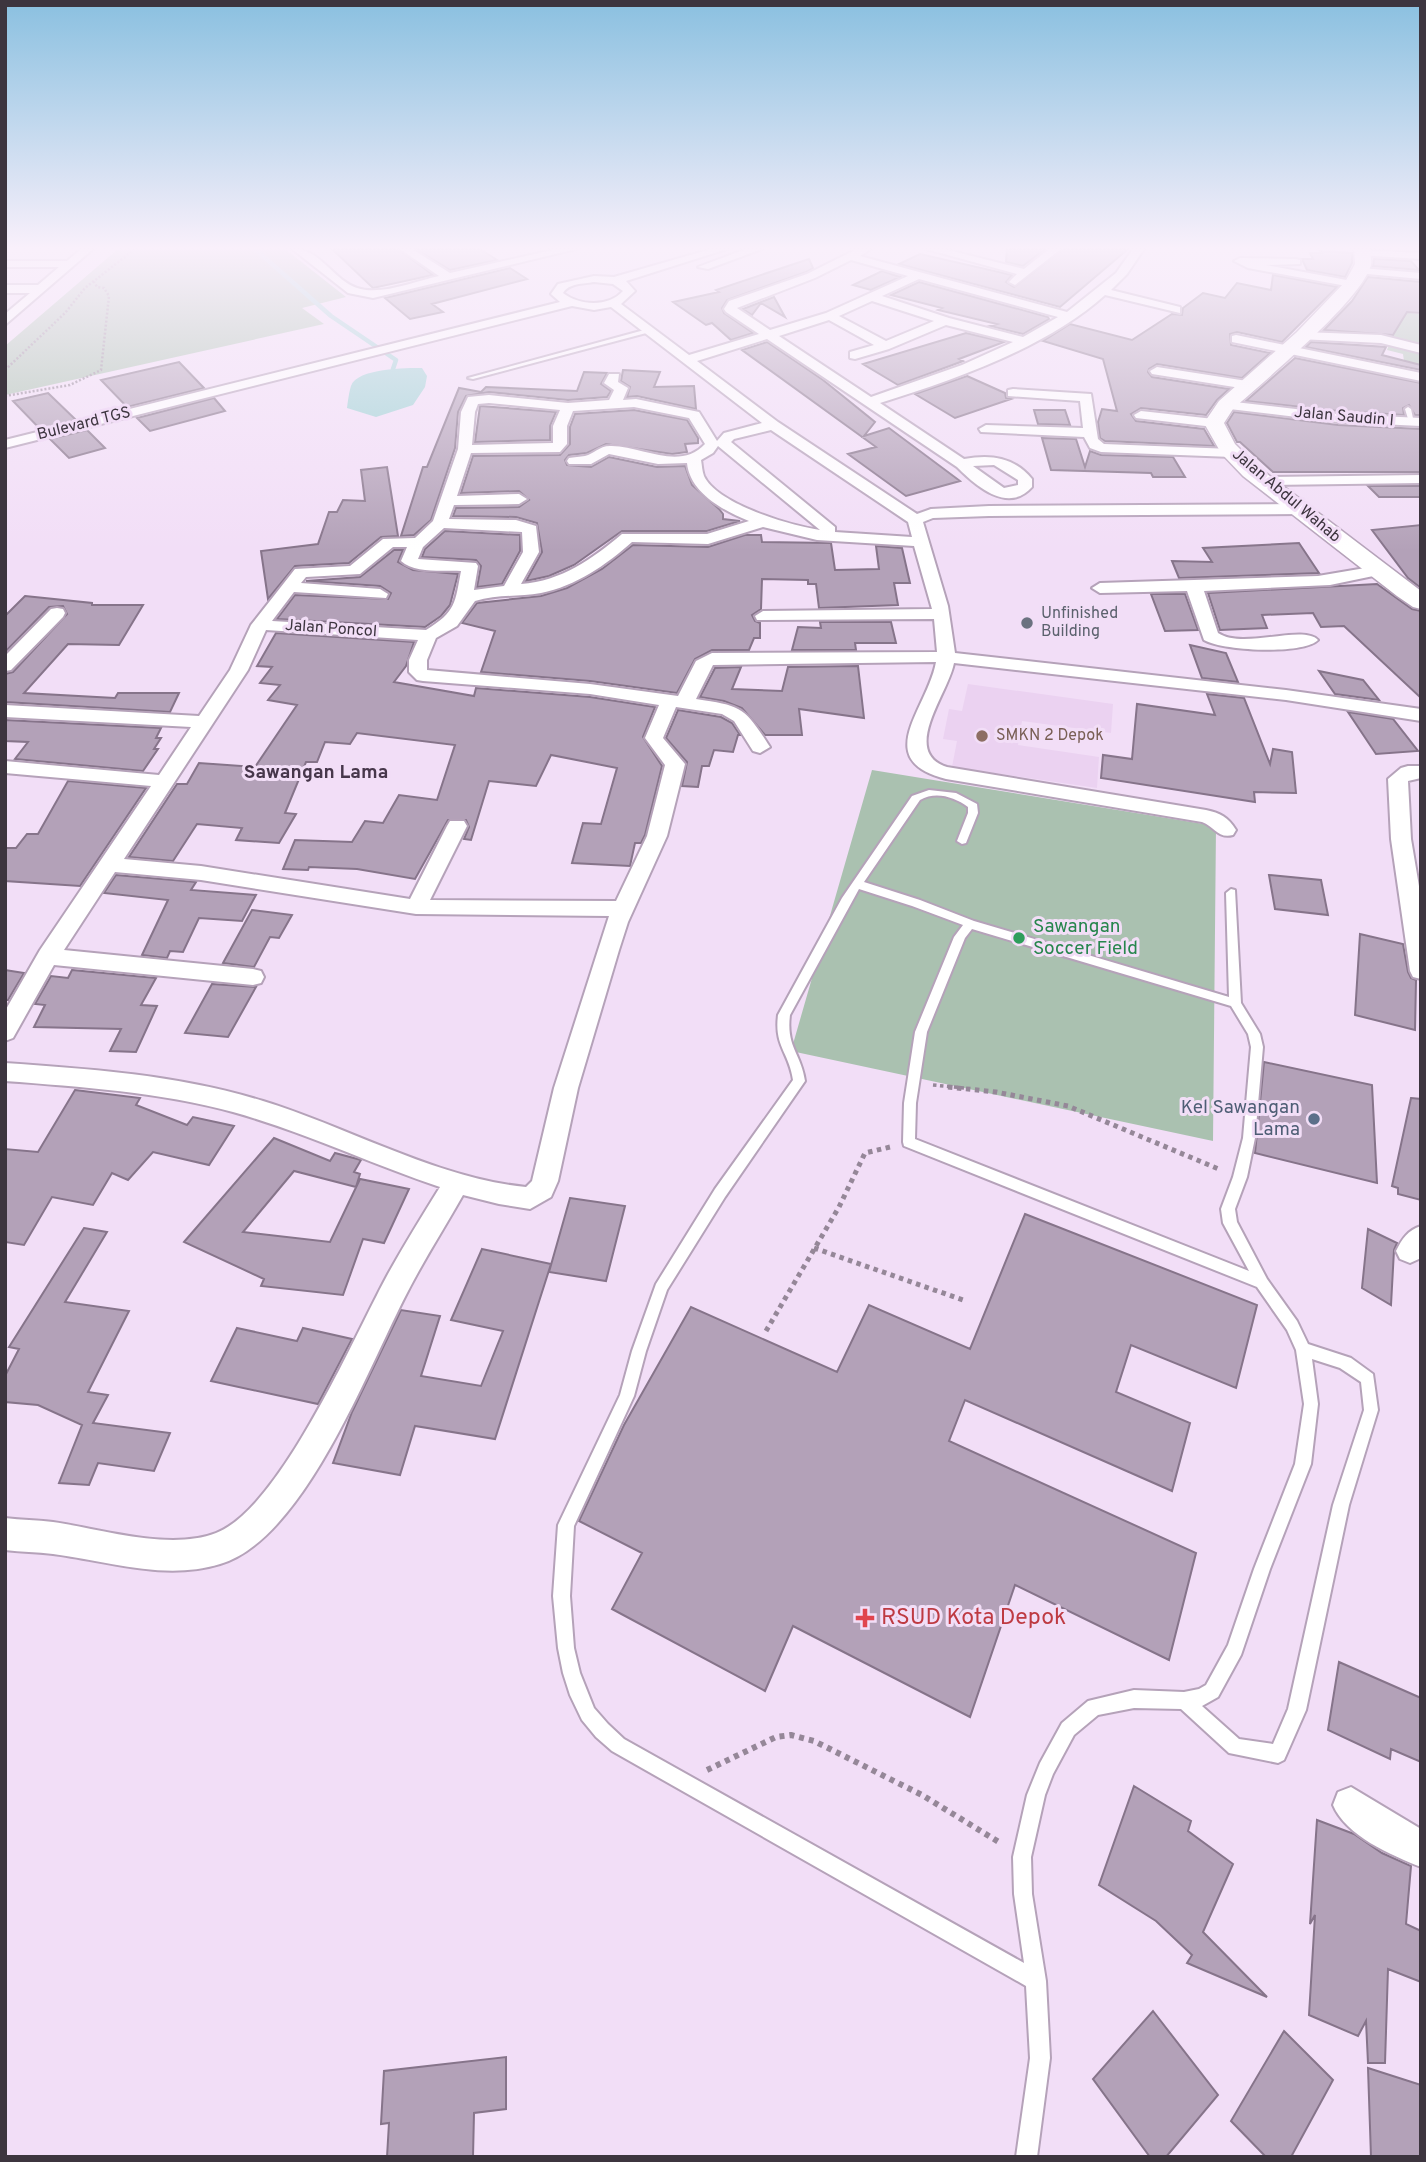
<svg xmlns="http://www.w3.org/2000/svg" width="1426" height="2162" font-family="Overpass,sans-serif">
<rect width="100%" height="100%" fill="#f2def7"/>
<!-- built -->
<path fill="#ebd2f1" d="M968 684 1113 704 1111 733 1022 721 1018 745 1099 757 1097 788 952 767 957 741 943 739 949 709 962 711Z"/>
<!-- green -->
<path fill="#aac1b0" d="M118 249H285L346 297 302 308 324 324 5 395V346Z
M1401 312 1421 314V366L1404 361 1403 354 1387 350Z
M872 770 1216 826 1213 1141 791 1051Z"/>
<!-- water -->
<path fill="#9dd1d4" d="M422 368 427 376 425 387 413 405 376 417 347 408C348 401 349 392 351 386 357 368 407 368 422 368Z"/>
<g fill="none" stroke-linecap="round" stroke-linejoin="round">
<!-- stream -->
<path stroke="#9dd1d4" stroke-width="4.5" d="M255 249 331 316 396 360 393 369"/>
</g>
<!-- building -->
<path fill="#b3a1b8" stroke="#86748a" stroke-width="2" d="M332 249H398L433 275 373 288Z
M416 249H480L497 260 450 270Z
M1007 249H1045L1023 266 1006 262Z
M1063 249H1128L1060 307 899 264 920 254 1012 275 1006 282 1014 287Z
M1320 251 1352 253V263L1345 277 1307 270 1302 259H1313L1310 253H1321Z
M809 259 813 268 806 272 727 300 722 308 724 313 753 333 731 340 712 323 706 325 673 302 719 292 716 290Z
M1374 259 1411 261 1419 270 1373 266Z
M510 268 527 279 432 304 443 312 410 319 385 298Z
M882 271 900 277 871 290 853 285Z
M1273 275 1337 287 1282 342 1237 332 1230 334 1231 345 1270 353 1242 378 1157 364 1149 369 1148 372 1152 377 1229 389 1217 400 1206 415 1141 408 1131 414 1136 421 1204 429 1214 446 1105 441 1100 438 1098 422 1102 409 1117 411 1103 359 1043 341 1070 324 1132 340 1172 314 1182 315 1183 308 1203 293 1225 298 1237 283 1271 290Z
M1368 277 1421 282V313L1407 312 1393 335 1324 330 1352 301Z
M919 282 1048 317 1049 319 1023 334 990 326 997 324 938 310 942 308 891 295Z
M774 297 785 317 761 303 752 315 743 309Z
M966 333 1004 342 959 359 963 361 947 367 898 385 863 364Z
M767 342 823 380 875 422 864 436 889 428 960 481 906 496 848 454 876 447 742 350Z
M1311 342 1386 347 1382 355 1421 365V370L1306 347Z
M1295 358 1421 383V415H1415L1409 405 1403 408 1404 415 1338 411 1246 401Z
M179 362 204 388 127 407 101 380Z
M623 370 660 372 654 387 694 386 696 409 637 396 627 397 630 387 621 381Z
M584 372 607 373 601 384 611 391 607 397 568 400 489 392 466 396 458 412 455 448 431 520 414 535 401 536 423 467H427L459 388 481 392 486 387 577 391Z
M967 376 1005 393 1006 398 1011 399 955 418 915 394Z
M48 393 76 420 40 429 13 401Z
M214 398 225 411 150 431 137 418Z
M480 406 556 412 550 426V440L475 442Z
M634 410 687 420 698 438V443L685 444 687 452 672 454 606 444 587 453 569 455 565 460 567 465 591 467 609 457 657 467 685 466 692 485 719 509 723 514V519L740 521 707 531H622L574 565 549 576 526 581 542 552 537 523 516 517 453 516 456 508 519 507 529 500 519 491 461 493 473 456 560 455 570 444V427L575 414Z
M1034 410H1065L1070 425 1038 424Z
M1234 412 1338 425 1421 429V472H1273L1240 442H1237L1227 423Z
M87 430 105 448 69 458 50 439Z
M1042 438 1076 439 1085 467 1090 451 1101 455 1173 457 1185 477H1153L1151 473 1051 470Z
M387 467 398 536 381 537 349 563 295 566 268 599 261 551 318 544 329 512H337L343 500 365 501 361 470Z
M1368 486H1421V497H1379Z
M1421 525V588L1408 578 1372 530Z
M445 531 520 535V551L502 584 477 587 481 566 476 560 422 557 425 549Z
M745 535H761L762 542 831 543 835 570 879 569 876 546 902 548 910 583H894L898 605 819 608 816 584H808V580L762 579 761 609 752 615 755 621 760 623V638H754L749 650H712L695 659 677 693 590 681 481 672 495 631 462 623 477 603 541 596 567 588 602 569 633 545 708 547Z
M1299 543 1319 573 1179 578 1172 561 1212 562 1203 548Z
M394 550H403L398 562 413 570 458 574 450 605 441 616 425 627 277 619 295 595 388 599 391 593 380 586 306 581 360 577Z
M1377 584 1412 609 1421 611V698L1344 626 1321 627 1313 613 1262 615 1267 628 1220 630 1208 593Z
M1151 594H1185L1198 630 1165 631Z
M25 596 92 603V605H143L119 645 68 644 24 693 115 698 118 693H179L170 712 5 702V674L13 672 67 614 63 606 49 607 5 652V616Z
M820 622H891L896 643H855L856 650H792L798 627 821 628Z
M276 633 414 642 406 666 394 682 474 696 476 688 590 697 655 707 643 737 662 766 645 835 641 843H635L630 866 572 863 583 823 601 824 617 768 551 755 536 786 489 781 471 840 464 839 469 827 466 820H448L415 879 357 869 309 867 308 870 283 869 295 840 352 842 365 821 383 823 399 795 437 800 455 745 357 733 350 744 325 742 317 762H306L285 813 296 814 279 843 236 840 242 828 197 824 173 861 129 857 177 784H187L199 763 255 767 297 705 268 700 280 685 260 683 272 667 257 666Z
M1190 645 1226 653 1238 682 1202 678Z
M858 666 864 718 799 709 802 735H765L742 708 724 701 700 697 715 668 741 667 732 689 782 691 788 667Z
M1319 671 1363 680 1379 700 1335 694Z
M1207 694 1244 698 1270 764 1273 749 1292 752 1296 793 1254 792 1255 802 1101 778 1103 755 1132 759 1137 704 1215 715Z
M678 710 721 717 732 723 740 735H738L733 752 714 750 709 766H702L698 787 682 786 687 762 666 738Z
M1348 712 1393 719 1418 751 1376 754Z
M5 720 161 728 156 738H161L154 749H158L143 771 15 759 28 742 5 741Z
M68 781 146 788 80 886 5 881V848H16L27 834H38Z
M116 875 196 882 191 890 256 895 242 921 199 918 183 952 170 951 167 958 142 955 168 900 104 893Z
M1269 875 1321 880 1328 915 1275 909Z
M252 910 292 915 279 938 270 937 254 967 223 963Z
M1360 934 1403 944 1408 972 1411 978 1416 980 1415 1030 1355 1015Z
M5 970 24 973 8 1000H5Z
M72 970 156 978 141 1005 157 1006 136 1052 110 1051 121 1029 34 1027 45 1005 35 1004 51 976 68 978Z
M212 984 256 987 228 1037 185 1033Z
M1264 1062 1372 1085 1377 1183 1255 1153Z
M75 1090 140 1098 136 1105 187 1125 193 1117 234 1126 209 1165 153 1152 128 1180 112 1173 93 1205 52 1197 24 1245 5 1242V1149L38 1152Z
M1411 1098 1421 1099V1200L1398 1194V1188L1392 1186Z
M274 1138 330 1161 335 1153 361 1160 354 1172 360 1174 356 1187 294 1171 243 1232 330 1242 360 1179 409 1189 384 1243 363 1239 343 1295 261 1286 264 1279 184 1242Z
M570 1198 625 1206 606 1281 549 1272Z
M1025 1214 1257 1305 1236 1388 1131 1345 1116 1392 1190 1423 1172 1491 965 1400 949 1441 1196 1553 1169 1660 1015 1585 970 1717 793 1626 765 1691 612 1609 642 1553 579 1521 624 1425 691 1307 837 1372 869 1305 970 1349Z
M84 1228 107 1232 65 1302 129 1311 88 1392 108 1395 93 1423 170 1433 154 1471 98 1463 89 1485 59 1483 82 1425 38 1405 5 1402V1376L19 1349 9 1347Z
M1368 1229 1397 1243 1394 1250 1391 1305 1362 1288Z
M482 1249 551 1264 495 1439 415 1426 400 1475 333 1463 352 1412 401 1310 440 1316 421 1376 481 1386 503 1331 451 1320Z
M237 1328 297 1341 303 1328 352 1339 318 1404 211 1381Z
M1339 1662 1421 1698V1762L1391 1749 1390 1759 1328 1730Z
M1134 1786 1191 1821 1188 1831 1233 1864 1203 1932 1267 1997 1187 1963 1192 1955 1156 1921 1099 1885Z
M1317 1820 1354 1834 1382 1853 1411 1866 1406 1924 1421 1931V1982L1388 1969 1385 2063H1368L1366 2021 1358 2036 1309 2015 1315 1915 1310 1924Z
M1153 2011 1218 2095 1166 2157H1150L1093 2079Z
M1284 2031 1333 2080 1291 2157H1266L1231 2121Z
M506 2057V2109L474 2113 473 2157H387L389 2123 381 2124 384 2071Z
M1368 2068 1421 2085V2157H1371Z"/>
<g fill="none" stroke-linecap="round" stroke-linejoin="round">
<!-- lane casing -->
<g stroke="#b5a2b9" stroke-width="4">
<path id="lane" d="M648 329 650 332 473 379 468 378Z
M1408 407 1411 409 1414 423 1409 422 1405 409Z
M929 790 956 793 977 804 978 813 966 843 962 844 957 841 968 813V807C954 797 936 791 920 800L864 882 920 900 974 921 1229 997 1226 893 1231 889 1235 890 1241 1003 1260 1034 1263 1047 1255 1138 1247 1177 1235 1209 1237 1222 1267 1279 1297 1321 1308 1344 1351 1358 1373 1374 1378 1410 1349 1505 1306 1710 1284 1760 1278 1763 1229 1753 1181 1709 1134 1708 1098 1715 1074 1735 1053 1774 1045 1795 1031 1857 1032 1894 1046 1981 1050 2058 1037 2157H1016L1030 2058 1026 1986 612 1751 596 1737 582 1720 570 1695 563 1673 558 1648 553 1596 558 1525 620 1395 632 1351 656 1284 715 1189 793 1080C789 1052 774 1047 778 1015L842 898 912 796ZM859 889 912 906 963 925 954 937 915 1032 904 1103 903 1142 904 1146 1257 1287 1287 1330 1296 1350 1304 1404 1295 1464 1254 1569 1228 1645 1206 1685 1199 1689 1184 1692 1134 1690 1088 1701 1062 1723 1040 1763 1027 1795 1013 1857 1014 1894 1024 1963 624 1739 608 1724 594 1708 580 1673 574 1648 570 1596 574 1526 634 1396 646 1351 667 1290 725 1197 805 1081C801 1053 786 1047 790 1015ZM972 929 1231 1006 1248 1034 1251 1047 1243 1138 1233 1177 1221 1209 1223 1223 1249 1271 915 1139 916 1103 927 1032 965 938ZM1312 1359 1340 1368 1361 1382 1364 1410 1333 1505 1288 1709 1273 1744 1239 1739 1202 1706 1218 1697 1241 1655 1270 1569 1311 1464 1318 1404Z"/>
</g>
<!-- street casing -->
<g stroke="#b5a2b9" stroke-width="4">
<path id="street" d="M81 249H93L5 325V314L30 293H5V285H38L59 267H5V261H67Z
M292 249C319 247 333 280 357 288 381 296 415 281 439 276L400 249H412L450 273 557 249H576L373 298 348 293Z
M711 249H727L626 281 635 291 621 304 689 355 759 334 726 312 724 309 729 301 807 274 857 249H871L860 256 1067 312 1116 273 1133 249H1144L1127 274 1111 290 1180 307V313L1105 295C1046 348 954 380 880 403L964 459C991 454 1014 457 1032 479V487C1008 514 976 486 957 467L767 339 697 361 778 422 917 514 931 509 989 506 1300 504 1308 509 1300 514 989 516 933 518 923 522 948 606 955 653 1286 690 1421 709V721L1286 700 954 663C948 694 900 752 947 767L1206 810C1220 813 1228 817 1236 830L1233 835C1218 839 1215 827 1202 822L946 779C870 760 928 708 936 662L713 665 696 699C743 706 744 707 770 747L760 753 753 751 734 721 722 714 676 707 663 738 685 764 667 836 628 922 619 950 578 1088 558 1181 551 1197 530 1209 499 1204 463 1195C445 1227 425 1258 408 1291 369 1365 305 1539 220 1564 165 1581 108 1561 53 1554 37 1552 21 1552 5 1550V1518C21 1520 37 1520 53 1522 101 1529 170 1551 216 1533 281 1508 354 1336 388 1274 404 1245 422 1216 440 1187 371 1164 304 1132 233 1112 159 1092 82 1087 5 1081V1063C92 1069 179 1075 263 1101 348 1127 436 1178 526 1187L532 1181 554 1088 609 916 416 914 201 880 115 872 64 950 253 969 261 971 264 977 261 983 253 985 54 965 13 1038 5 1041V1011L40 950 151 786 5 773V761L159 775 191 727 5 717V705L199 716 230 670 251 625 295 569 350 566 383 539 415 538 433 521 458 449 461 412 468 397 489 395 568 403 609 400 614 390 604 383 609 374H619L618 382 628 388 623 400 636 399 699 412 717 441 724 433 762 423 611 307 594 310 572 306 5 448V440L560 302 551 294 558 284 594 276 614 277ZM851 260 908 276 826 313 770 330 737 308 815 278ZM919 279 1058 317 1023 337 949 318 882 296ZM594 282 613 284 623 291C609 307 580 306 563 293 569 283 583 284 594 282ZM872 301 934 321 886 341 839 316ZM829 320 874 345 850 352V358L855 359 889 349 946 325 1013 342 962 365 871 397 779 336ZM489 403 560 410 553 426V443L472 445 475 412 478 404ZM634 407 689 418 705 444C679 472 641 445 610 446 599 446 594 454 585 456 580 457 574 457 569 458L567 461 569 464H591L609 454 658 464 687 463C690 493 724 511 749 521L707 534H622C592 559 562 581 521 584L539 552 536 526 516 520 449 519 454 505 519 504 527 499 519 494 457 496 471 453 560 452 567 444V426L573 411ZM771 430 908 522 912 537 835 532V527L731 442 734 439ZM718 446 820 530C791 526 717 504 704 476 702 471 702 465 701 460L713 453ZM994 465 1018 480V485L1004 488 973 466ZM763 527 817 540 914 546 932 609 763 611 755 616 757 620 934 619 937 652 712 653 696 661 678 696 590 684 427 670V660L436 638 457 626 475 601C497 594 519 597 541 593 576 586 606 565 632 542L708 544ZM444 528 522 532 523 552 504 586 474 590 478 566 476 563 418 559 423 547ZM393 547H407L401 561C415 574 443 570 461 571 455 603 456 612 426 630L272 621 294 592 386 598 388 594 380 589 301 583 306 577 360 574ZM266 630 418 640 409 660V672L417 680 423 681 590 694 659 705 645 738 665 765 647 836 616 901 430 900 467 826 464 821H450L447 826 410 899 201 866 124 859 248 670Z
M746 249H762L708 269 698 267Z
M926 249H944L1024 269 1049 249H1061L1015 285 1009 282 1017 274Z
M1363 250 1421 253V259L1359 255 1357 253Z
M1240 258 1296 259 1300 260V264L1266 265 1352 281 1358 284 1352 287 1248 268 1234 261Z
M1361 268 1421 273V279L1357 273 1355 271Z
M1303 332 1381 335 1421 345V353L1381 343 1299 339V333Z
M1236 335 1421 373V381L1232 342V336Z
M1157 367 1247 381 1254 385 1247 389 1152 374 1150 371Z
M1013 389 1091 394 1098 439 1104 444 1232 449 1239 453 1232 457 1101 452 1090 448 1084 437 981 432 979 429 986 425 1083 428 1080 401 1008 396V390Z
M1226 401 1338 414 1421 418V426L1338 422 1221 408 1219 405Z
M1141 411 1214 419 1221 423 1214 427 1136 418 1134 415Z
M1421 475V483L1264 485 1257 481 1264 477Z
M1377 566 1385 571 1383 574 1330 585 1204 591 1218 633C1243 650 1303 624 1318 640 1304 655 1222 651 1204 640L1187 591 1100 593 1092 588 1100 583 1318 576Z
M57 608 63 609 65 613 63 617 11 670 5 671V656L51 609Z
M1408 766H1421V778L1408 781 1411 839 1421 898V979L1413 977 1410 971 1391 839 1388 779 1401 768Z
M1421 1226V1258L1410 1263 1400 1259 1396 1251C1402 1239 1408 1230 1421 1226Z
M1351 1787 1421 1829V1867C1391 1855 1346 1836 1333 1805L1338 1792Z"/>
</g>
<!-- secondary casing -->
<g stroke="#b5a2b9" stroke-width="3">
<path id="secondary" d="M1354 249H1370C1370 254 1372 260 1371 265 1361 301 1264 381 1233 409L1224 423 1235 444 1258 467 1421 591V609L1413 607 1397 596 1243 476 1221 453 1204 423 1219 401 1297 332 1345 282 1355 264Z"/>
</g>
<!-- path-far3 -->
<path stroke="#958798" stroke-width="2.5" stroke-dasharray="2 2" stroke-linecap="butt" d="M5 370 65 313 85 288 135 249
M5 396 70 385 101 370 109 296 104 288 97 287 94 282"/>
<!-- path-far2 -->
<path stroke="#958798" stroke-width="3.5" stroke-dasharray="3.5 3.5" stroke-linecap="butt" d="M933 1085 964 1088"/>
<!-- path-far1 -->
<path stroke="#958798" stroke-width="5" stroke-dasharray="4.5 4.5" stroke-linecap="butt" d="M948 1087 996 1092 1068 1106 1221 1170
M814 1248 963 1300
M766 1331 839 1207 865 1153 890 1147"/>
<!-- path -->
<path stroke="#958798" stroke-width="6" stroke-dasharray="5 5" stroke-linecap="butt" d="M707 1770 776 1737 791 1735 814 1741 922 1795 1002 1844"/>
<!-- lane -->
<use href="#lane" fill="#fff" fill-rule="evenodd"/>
<!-- street -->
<use href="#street" fill="#fff" fill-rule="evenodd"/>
<!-- secondary -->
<use href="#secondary" fill="#fff" fill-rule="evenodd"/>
</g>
<!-- sky -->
<linearGradient id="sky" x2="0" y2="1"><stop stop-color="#8ac0e0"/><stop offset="0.45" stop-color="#f9f0fb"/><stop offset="1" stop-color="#f9f0fb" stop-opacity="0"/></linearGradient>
<rect width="1426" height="551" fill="url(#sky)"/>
<!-- markers -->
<circle fill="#6b7280" stroke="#f2def7" stroke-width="2.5" cx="1027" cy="623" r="7"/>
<circle fill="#8d6e63" stroke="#f2def7" stroke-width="2.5" cx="982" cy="736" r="7"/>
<circle fill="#2e9e5b" stroke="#f2def7" stroke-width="2.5" cx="1019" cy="938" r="7"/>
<circle fill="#5c6f8a" stroke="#f2def7" stroke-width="2.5" cx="1314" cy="1119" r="7"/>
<path fill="#e0444e" stroke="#f2def7" stroke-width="2.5" d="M861.5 1607.5h7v7h7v7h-7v7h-7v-7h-7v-7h7z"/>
<g text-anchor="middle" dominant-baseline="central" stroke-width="6" stroke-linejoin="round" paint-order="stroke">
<!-- far-street labels -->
<g font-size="16" fill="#3d353f" stroke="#f2def7">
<text transform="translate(1344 417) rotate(5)">Jalan Saudin I</text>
<text transform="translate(84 424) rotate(-14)">Bulevard TGS</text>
<text transform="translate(1286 496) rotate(40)">Jalan Abdul Wahab</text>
<text transform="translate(331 629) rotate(4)">Jalan Poncol</text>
</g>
<!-- far-worship labels -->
<g font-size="16" fill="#5b616d" stroke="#f2def7" text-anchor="start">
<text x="1041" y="614">Unfinished<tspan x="1041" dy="18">Building</tspan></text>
</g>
<!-- far-education labels -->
<g font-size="16" fill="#785e54" stroke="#f2def7" text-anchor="start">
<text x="996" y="736">SMKN 2 Depok</text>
</g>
<!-- far-quarter labels -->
<g font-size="19" font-weight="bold" fill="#47374b" stroke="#f2def7">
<text x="316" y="773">Sawangan Lama</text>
</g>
<!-- leisure labels -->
<g font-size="19" fill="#27864d" stroke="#f2def7" text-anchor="start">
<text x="1033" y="927">Sawangan<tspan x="1033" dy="22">Soccer Field</tspan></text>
</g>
<!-- service labels -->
<g font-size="19" fill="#4e5e75" stroke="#f2def7" text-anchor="end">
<text x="1300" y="1108">Kel Sawangan<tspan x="1300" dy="22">Lama</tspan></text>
</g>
<!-- near-health labels -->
<g font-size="23" fill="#be3a42" stroke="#f2def7" text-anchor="start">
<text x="881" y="1618">RSUD Kota Depok</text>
</g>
</g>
<!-- border -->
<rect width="1426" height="2162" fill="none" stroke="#3d353f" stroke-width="14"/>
</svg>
